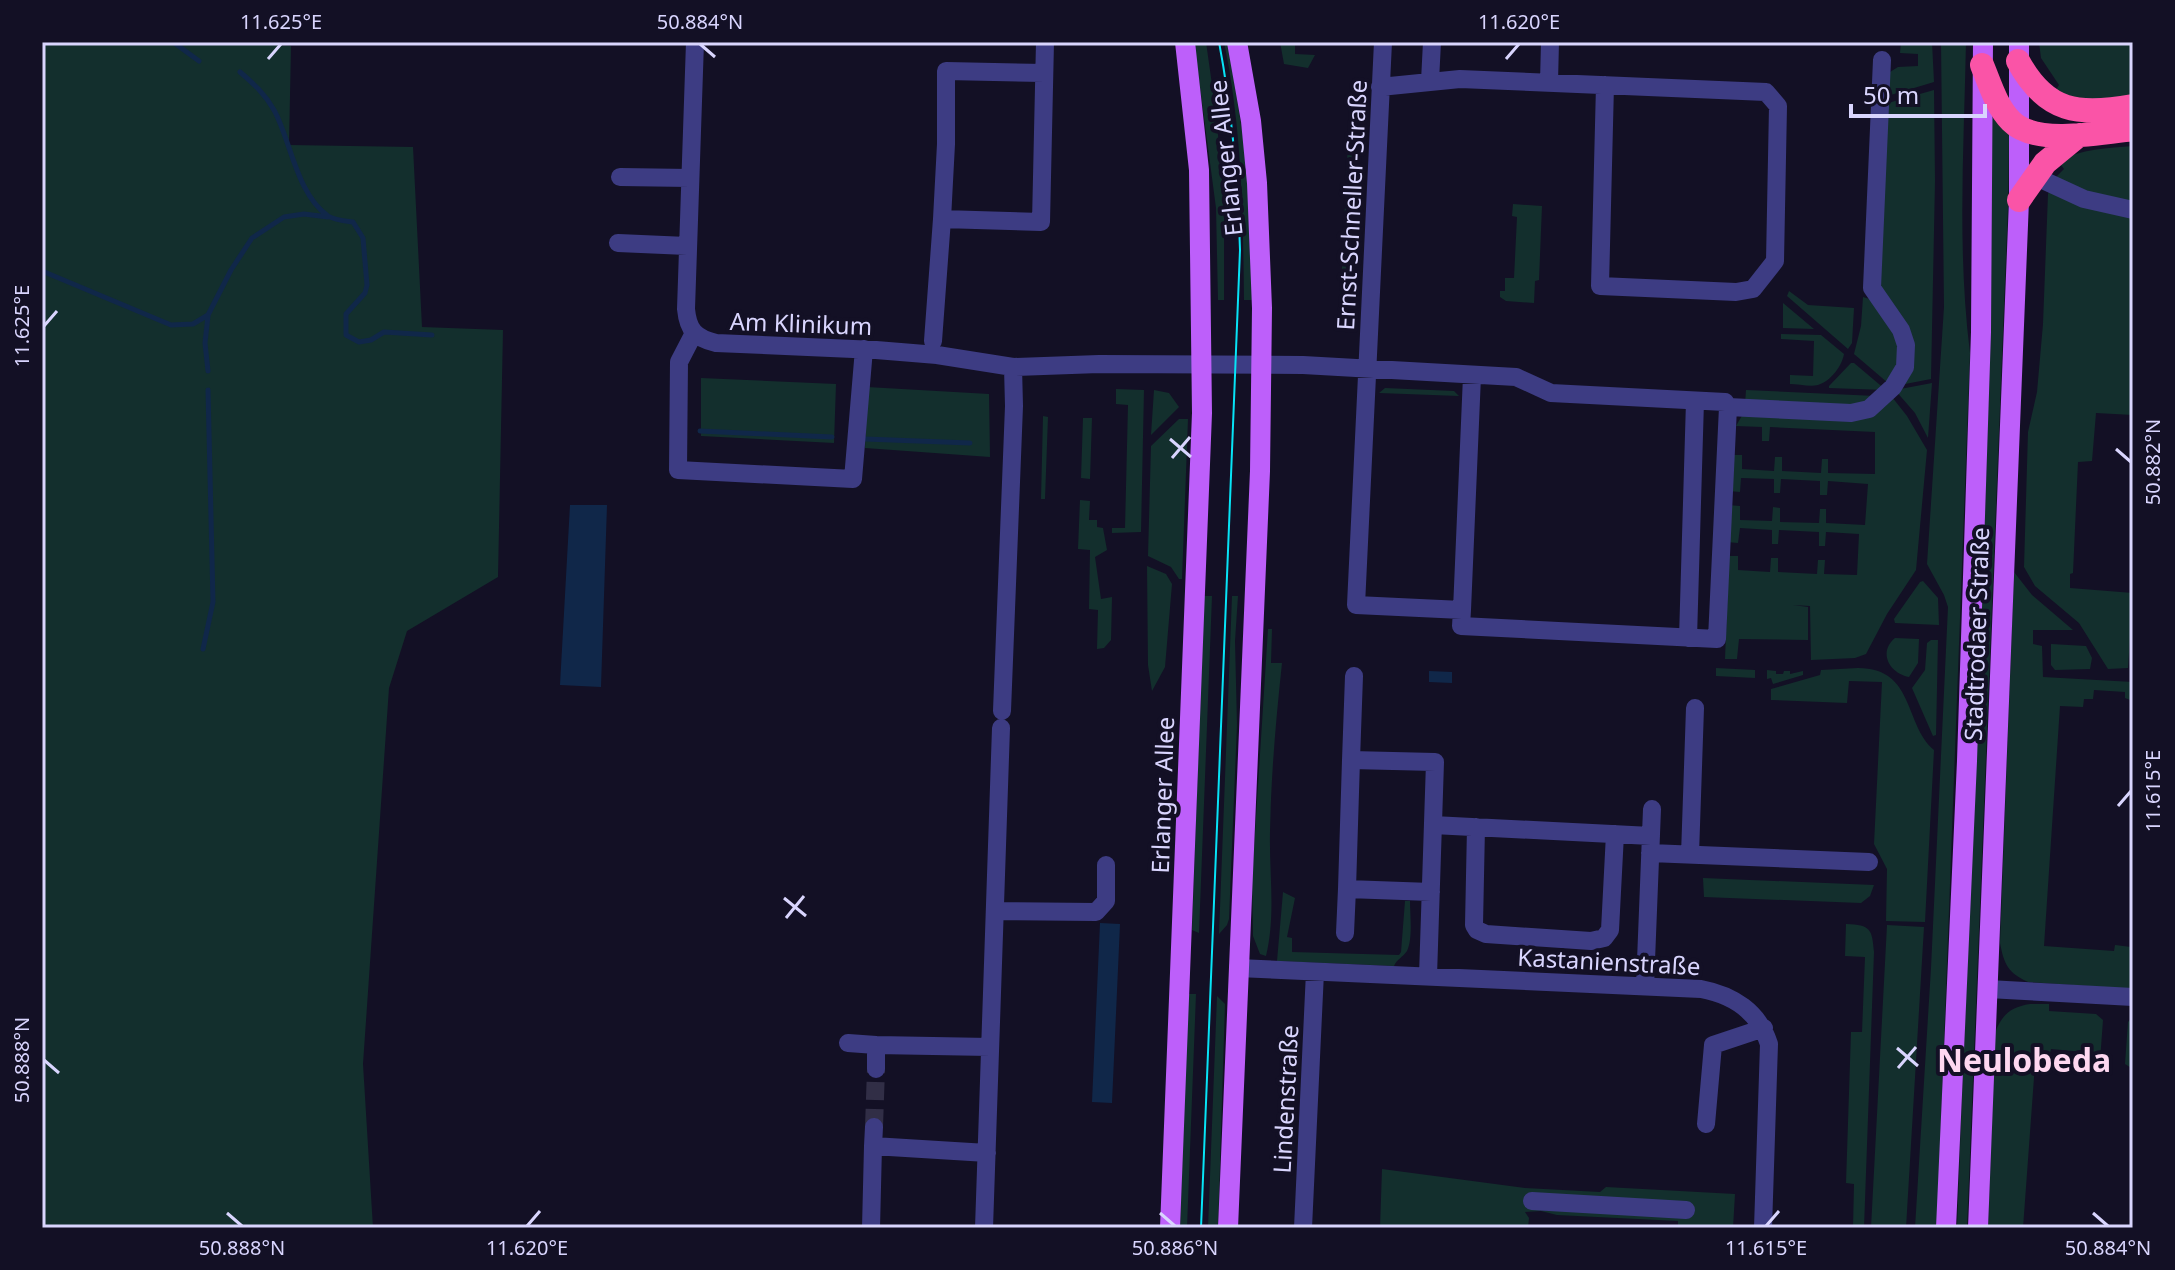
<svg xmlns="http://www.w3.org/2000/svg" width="2175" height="1270" font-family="'Noto Sans',sans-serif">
<rect width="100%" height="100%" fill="#131025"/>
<!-- green -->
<path fill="#132f2d" d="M42 42H237L291 46 289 145 413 147 422 327 503 330 498 577 407 631 389 688 363 1064 373 1228H42Z
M1194 42H1206L1216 113 1224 201V300H1218L1216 208Z
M1224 42H1228L1248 169 1252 300H1244C1243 214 1242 127 1224 42Z
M1280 42H1295V54L1315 55 1308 68 1284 64Z
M1901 42H1932L1934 82 1884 97 1890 72 1898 67 1918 66V54L1900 53Z
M1941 42H1966C1964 146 1957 250 1970 353L1937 1228H1915L1931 968 1948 607 1944 595 1927 564 1944 307Z
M2039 42H2133V99L2091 103 2054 93 2059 85 2041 58Z
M1934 90 1935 181 1931 379 1900 385 1909 375 1880 289 1888 103Z
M1350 100H1356L1345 329H1339Z
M1992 117 2009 135 2008 207 1967 1228H1957C1970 857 1992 487 1992 117Z
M2133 146V415L2096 413 2092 461 2078 462 2073 573 2070 574V588L2133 593 2128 668 2108 669 2079 623 2035 586 2024 567 2028 432 2037 392 2043 324 2048 194 2056 177 2064 169 2058 161C2081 149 2108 148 2133 146Z
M1513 204 1542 206 1539 280 1535 281 1534 303 1506 301 1500 297V291H1505V278H1514L1517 217 1512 216Z
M1789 291 1808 305 1854 308 1852 343 1848 349 1787 296Z
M1863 297 1873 300 1904 349 1888 383 1854 354 1861 326Z
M1783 303 1814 329 1783 328Z
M1781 334 1821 335 1844 354C1842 366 1831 381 1818 385 1810 387 1798 384 1790 384V375L1813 376 1814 341 1781 339Z
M1851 363H1854L1886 390 1829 388V386Z
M701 378 836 384 834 443 701 436Z
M1932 383 1928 438 1915 413 1895 390Z
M867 387 989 394 990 457 865 448Z
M1385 388 1454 391 1459 396 1379 393Z
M1116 389 1144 390 1141 532 1112 533V528H1125L1128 405 1116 404Z
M1154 390 1169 393 1179 407 1151 435Z
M1746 390 1876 396 1860 409 1745 404Z
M1892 397 1907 416 1927 450 1916 570 1887 614 1866 654 1855 658 1811 660 1810 606 1793 605 1808 607V640L1739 639 1737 659H1725L1729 556H1738V570L1770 572 1771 558H1778V572L1817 574 1818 560H1825L1824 574 1857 575 1859 534 1826 532 1825 546H1819V532L1779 530 1778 544H1772V530L1740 528 1738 543 1727 542 1728 505 1740 506V520L1772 521 1773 507 1780 508V522L1819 523 1820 509H1826V523L1865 525 1868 484 1828 481 1827 495H1820V481L1781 479 1780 493H1774V479L1741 478 1740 492 1729 491 1730 455H1742V469L1774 471 1775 457H1782V471L1821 473 1822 459H1828V473L1875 474V432L1770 427 1769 441H1762V427L1736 426 1744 412 1851 419Z
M1043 416 1048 417 1045 499H1041Z
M1083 418H1092L1090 479 1081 478Z
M1179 419H1188L1182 579H1179L1171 567 1148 556 1151 446Z
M1080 500 1090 501 1089 520H1097V527L1103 528 1107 550 1095 557 1101 599 1112 597 1111 640 1104 648 1097 649 1098 610 1089 609 1090 550 1078 549Z
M1147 566 1166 574 1172 584 1165 667 1152 691 1148 665Z
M2014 572 2032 595 2073 630H2033V644L2042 646 2043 677 2133 682V701L2125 698V692L2094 690 2093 699H2084L2083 707 2060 706 2044 946 2114 951 2115 945 2131 947 2130 952H2133V989L2028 982C2008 973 2004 964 2000 943Z
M1923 581 1938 598 1939 625 1895 623 1894 619 1920 582Z
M1204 596H1212L1199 933 1192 930Z
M1232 596H1238L1235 641 1237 725 1229 919 1227 925 1219 934Z
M1268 629H1272L1271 663H1282C1276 719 1271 775 1270 832 1269 873 1276 915 1266 956L1260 954 1253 936 1252 880Z
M1895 638 1919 639 1918 663 1909 677C1889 673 1878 652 1895 638Z
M1931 640H1938L1936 735 1933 736 1912 688 1925 670 1927 643Z
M2051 644 2086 646 2092 658 2090 669 2055 670 2051 665Z
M1716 668 1755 670V678L1716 676Z
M1858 668C1915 668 1904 725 1934 750L1925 922 1886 921 1887 869 1874 844 1882 682 1849 681 1847 703 1771 700V689L1820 675 1821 670Z
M1767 670 1776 671V674H1783L1784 671H1790V674L1803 671V675L1773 684 1771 678 1767 679Z
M1703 878 1874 885 1870 896 1861 903 1704 897Z
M1283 892 1295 898 1287 937 1292 938V952L1399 955 1401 952 1405 901H1410C1410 915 1413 938 1407 951 1403 957 1397 959 1394 966L1277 961Z
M1846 924C1871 925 1872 929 1874 952L1864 1228H1853L1854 1184 1846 1183 1851 1032H1862L1865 957 1845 956Z
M1887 925 1924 927 1906 1228H1871Z
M1188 994H1196L1187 1228H1180Z
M1217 996 1225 1004 1218 1228H1208Z
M2030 1004H2049V1011L2096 1014 2103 1020 2100 1061H2094V1053L2051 1049 2048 1064H2035L2023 1228H1988L1995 1033C2002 1014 2011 1007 2030 1004Z
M2133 1016V1069L2125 1064 2128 1022Z
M1382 1169 1525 1188 1600 1192 1606 1187 1735 1194 1733 1228H1678V1221L1557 1215 1541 1211 1525 1212 1529 1218 1528 1228H1380Z"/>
<!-- water -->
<path fill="#102749" d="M570 505H607L601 687 560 685Z
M1429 671 1452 672V683L1429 682Z
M1100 923 1120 924 1112 1103 1092 1102Z"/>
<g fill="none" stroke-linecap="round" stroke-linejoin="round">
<!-- stream -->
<path stroke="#102749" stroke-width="5" d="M173 42 199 61
M240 72C254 84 265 94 274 110 291 141 296 193 328 216 334 220 345 221 353 222L363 238 367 285 365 293 346 314V335L359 342 371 340 384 332 432 335
M42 271 171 325 193 324 208 315 231 270 252 238 284 217 304 214 328 217
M208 371 205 343 208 316
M700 431 832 437
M865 439 970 443
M203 649 213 602 208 390"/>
<!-- minor-tunnel -->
<path stroke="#312e46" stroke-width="18" stroke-dasharray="18 9" stroke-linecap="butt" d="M874 1127 876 1069"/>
<!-- minor -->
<path stroke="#3d3c83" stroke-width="18" d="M695 42 686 309C688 330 695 338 716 343L876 350 937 355 1013 367 1099 364 1303 365 1516 377 1551 393 1725 402 1728 407 1717 639 1461 626 1462 610
M1383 42 1356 605 1462 610 1472 376
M1044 73 946 71V144L942 219 1041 222 1045 42
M1430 81 1432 42
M1549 82 1550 42
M1380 87 1460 79 1766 92 1778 106 1775 261 1753 289 1736 292 1600 286 1605 85
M2034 176 2084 199 2133 210
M620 177 690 178
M618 243 687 246
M693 335 679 362 678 470 853 479 864 349
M933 341 942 219
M1728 407 1851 413 1869 409 1893 387 1905 367 1906 345 1901 330 1872 288 1882 60
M1688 638 1695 401
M1002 711 1014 406 1013 367
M1351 760 1354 676
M1433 825 1651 836
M1476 827 1474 925 1477 930 1486 934 1591 941 1604 938 1610 930 1615 834
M1650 853 1869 862
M1690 855 1695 708
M995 911 1096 912 1106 901V865
M1345 933 1347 889
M1238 968 1701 989C1733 995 1759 1012 1769 1044L1763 1228
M1428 976 1435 762 1351 760 1347 889 1431 892
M1645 986 1652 809
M1988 989 2133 997
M848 1043 876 1045
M876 1069V1045L990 1047
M1706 1124 1713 1045 1764 1028
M874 1127 873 1146 987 1153
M1532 1201 1686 1210
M871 1228 873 1146
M984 1228 1001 728
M1303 1228 1315 972"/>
<!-- major -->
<path stroke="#bd5ffa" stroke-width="20" d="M1170 1228 1202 413 1199 170 1185 42
M1228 1228 1260 471 1262 308 1257 183 1251 121 1237 42
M1946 1228 1967 761 1981 332 1983 42
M1978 1228 2019 200V42"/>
<!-- highway -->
<path stroke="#fa54a7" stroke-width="24" d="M2018 61C2046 113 2079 116 2133 106
M1982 65C1990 84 1996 106 2011 121 2035 146 2101 133 2133 129
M2019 200 2045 163 2079 135"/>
<!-- tram -->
<path stroke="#07e4f7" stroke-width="2" d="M1201 1228 1240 250C1238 179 1232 111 1219 42"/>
</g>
<!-- ticks -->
<path fill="none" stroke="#d9d5fe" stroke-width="3" d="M700 44 715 57M268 59 281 44M1506 59 1519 44M44 326 57 311M1170 439 1191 457M2116 449 2131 462M1172 458 1190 437M2118 806 2131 791M784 898 806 916M786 918 804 896M1897 1048 1918 1066M44 1060 59 1073M1898 1068 1916 1047M227 1213 242 1226M1160 1213 1175 1226M2093 1213 2108 1226M527 1226 540 1211M1766 1226 1779 1211"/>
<g text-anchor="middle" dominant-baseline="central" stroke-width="8" stroke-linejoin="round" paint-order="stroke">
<!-- street labels -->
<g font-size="24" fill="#d9d5fe" stroke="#131025">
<text transform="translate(1225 158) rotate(-96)">Erlanger Allee</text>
<text transform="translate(1351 205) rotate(-87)">Ernst-Schneller-Straße</text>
<text transform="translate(801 323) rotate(2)">Am Klinikum</text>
<text transform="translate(1976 634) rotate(-88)">Stadtrodaer Straße</text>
<text transform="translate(1162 795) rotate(-88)">Erlanger Allee</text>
<text transform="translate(1609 961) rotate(3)">Kastanienstraße</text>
<text transform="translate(1285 1099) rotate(-87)">Lindenstraße</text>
</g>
<!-- district labels -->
<g font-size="32" font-weight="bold" fill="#fed7f0" stroke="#131025">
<text x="2024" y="1059">Neulobeda</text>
</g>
</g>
<!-- border -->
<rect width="2175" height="1270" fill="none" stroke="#131025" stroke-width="88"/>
<!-- scale -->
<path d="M1851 104v12h134v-12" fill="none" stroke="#d9d5fe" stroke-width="4"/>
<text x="1863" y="104" font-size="24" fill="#d9d5fe" stroke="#131025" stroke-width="6" paint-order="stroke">50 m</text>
<rect x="44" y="44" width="2087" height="1182" fill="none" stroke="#d9d5fe" stroke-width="3"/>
<g font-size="20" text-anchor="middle" fill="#d9d5fe">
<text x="281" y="29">11.625°E</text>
<text x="700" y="29">50.884°N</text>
<text x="1519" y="29">11.620°E</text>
<text transform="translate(22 326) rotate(-90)" y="7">11.625°E</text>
<text transform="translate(2153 462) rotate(-90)" y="7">50.882°N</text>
<text transform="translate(2153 791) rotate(-90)" y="7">11.615°E</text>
<text transform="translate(22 1060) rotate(-90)" y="7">50.888°N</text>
<text x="242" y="1255">50.888°N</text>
<text x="527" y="1255">11.620°E</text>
<text x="1175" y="1255">50.886°N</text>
<text x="1766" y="1255">11.615°E</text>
<text x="2108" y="1255">50.884°N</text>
</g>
</svg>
